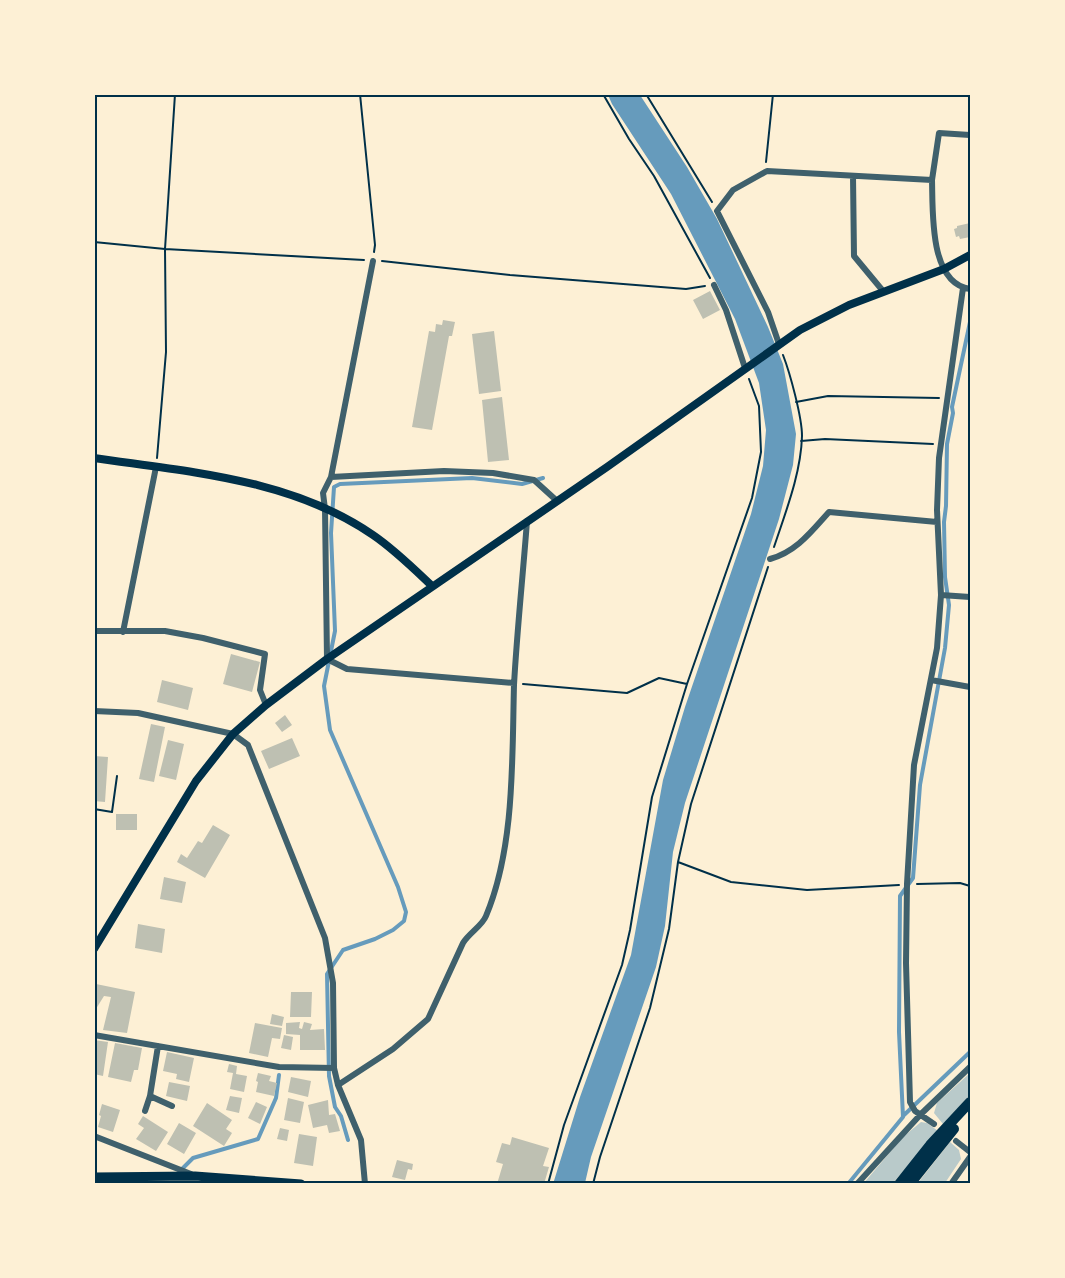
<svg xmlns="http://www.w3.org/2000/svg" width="1065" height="1278" font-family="Figtree,sans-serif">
<rect width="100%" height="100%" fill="#fdf0d5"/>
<!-- green -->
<path fill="#b9caca" d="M970 1073V1095L943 1124 934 1113 937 1103Z
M921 1122 927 1123 938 1131 893 1183 863 1184 903 1137Z
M950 1142 959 1150 961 1159 945 1183 917 1184Z"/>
<!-- water -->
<path fill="#669bbc" d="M608 95H640L687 167 717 219 768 327 783 364 796 434 793 465 779 519 685 803 673 852 665 926 656 967 591 1157 585 1183 553 1184 580 1097 631 955 663 780 685 707 751 514 763 466 766 430 759 383 735 319 671 194 612 104Z"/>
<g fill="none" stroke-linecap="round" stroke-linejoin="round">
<!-- stream -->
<path stroke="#669bbc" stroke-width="4" d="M903 1116 970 1052
M348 1140 341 1116 335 1107 329 1076 327 974 343 950 375 939 393 930 404 921 406 912 398 887 330 730 324 686 335 631 331 533 334 487 340 484 472 478 522 484 543 478
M181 1170 193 1158 258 1139 276 1098 279 1075
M848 1184 903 1117 899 1032 900 896 913 878 920 785 945 648 949 605 945 577 944 522 946 506 947 444 953 413 952 407 970 322"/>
</g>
<!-- building -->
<path fill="#bec0b2" d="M970 223V237L960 239 959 236 956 237 954 229 957 228V226Z
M710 291 720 310 703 319 693 300Z
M443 320 455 322 452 336H449L432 430 412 427 429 331 435 332 436 324 442 325Z
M494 331 501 391 479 394 472 334Z
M502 397 509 460 488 462 482 400Z
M231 654 260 662 252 692 223 684Z
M162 680 193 688 188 710 157 702Z
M285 715 292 725 282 732 275 723Z
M151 724 165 727 154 782 139 779Z
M292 738 300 756 269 769 261 751Z
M168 740 184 744 176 780 159 776Z
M94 756 108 757 105 802 94 801Z
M116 814H137V830H116Z
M213 825 230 835 205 878 177 862 181 854 187 858 198 841 202 843Z
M164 877 186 882 182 903 160 899Z
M138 924 165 929 162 953 135 948Z
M96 984 135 992 127 1033 103 1030 111 997 104 996 94 1012Z
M291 992H312L311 1017H290Z
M272 1014 284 1017 282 1026 270 1024Z
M300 1022 299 1028 302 1029 304 1022 312 1024 310 1030 324 1029 325 1050H300V1035L286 1034V1023Z
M255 1023 282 1028 280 1039 272 1038 268 1057 249 1053Z
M284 1035 293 1037 291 1050 281 1048Z
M94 1040 108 1042 103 1076 94 1074Z
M115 1043 142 1048 138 1070H134L131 1082 108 1077Z
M167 1052 194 1058 189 1082 176 1079 177 1074 163 1071Z
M229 1064 237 1066 236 1074 247 1076 244 1092 230 1089 233 1073 227 1072Z
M258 1073 271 1076 269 1081 277 1083 274 1096 256 1092 258 1082 256 1081Z
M291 1077 311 1081 308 1097 288 1092Z
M169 1082 190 1086 187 1101 166 1096Z
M230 1096 242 1098 239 1113 226 1110Z
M288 1098 304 1102 300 1123 284 1120Z
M328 1100 329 1115 335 1114 340 1131 329 1133 327 1125 313 1128 308 1105Z
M256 1102 267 1107 260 1124 248 1118Z
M207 1103 232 1120 226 1129 232 1133 224 1146 193 1126Z
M102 1104 120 1110 113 1132 98 1127 101 1116 99 1115Z
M143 1116 168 1132 156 1151 136 1139 144 1128 138 1124Z
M179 1123 196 1133 184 1154 167 1144Z
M280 1128 289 1130 287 1141 277 1139Z
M299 1134 317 1137 313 1166 294 1163Z
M512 1137 549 1148 543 1166 549 1167 544 1184H497L503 1164 496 1162 502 1143 510 1145Z
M397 1160 413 1164 412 1170 408 1169 405 1180 392 1177Z"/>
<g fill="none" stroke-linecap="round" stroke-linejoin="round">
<!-- path -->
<path stroke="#003049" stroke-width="2" d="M360 94 375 245 374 252
M603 94 629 139 654 176 710 278
M646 94 712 202
M766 162 773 94
M94 242 165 249 364 260
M382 261 510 275 686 289 705 286
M796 402 828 396 939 398
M801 441 825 439 933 444
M157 458 166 352 165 249 175 94
M774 547C786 511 801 473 802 436 802 417 790 373 783 355
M523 684 627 693 659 678 687 684
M94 809 112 812 117 776
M678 862 731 882 807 890 899 885
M917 884 960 883 970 886
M548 1184 564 1125 622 965 630 930 652 797 687 684 752 498 761 452 759 406 749 379
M593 1184 600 1157 650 1008 669 929 678 862 691 804 768 567"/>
<!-- minor -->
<path stroke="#3f606c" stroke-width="6" d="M853 176 854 256 883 291
M932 180 939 133 970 135
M373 261 331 477 323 493 325 509 327 659 347 669 514 683
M714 285 726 310 745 368
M779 344 768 312 717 211 733 190 767 171 932 180C933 212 929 283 970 289
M331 477 444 471 493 473 534 480 556 500
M770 559C796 552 811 532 829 512L937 522
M941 595 970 597
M94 631H165L203 638 265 654 260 690 266 705
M123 632 156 467
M931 680 970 687
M94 711 138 713 233 734 248 745 325 938 333 983 334 1068 338 1085 361 1140 365 1184
M94 1035 279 1067 334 1068
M338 1085 393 1049 428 1019 463 943C469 933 482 926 486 916 515 847 512 758 514 685 517 630 523 575 527 521
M150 1096 172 1106
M145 1111 150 1096 158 1046
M934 1124 915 1111 910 1102 906 963 907 884 914 765 937 648 941 595 937 510 939 458 963 288
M94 1136 191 1174
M956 1141 970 1152
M857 1184 921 1114 970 1067
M951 1184 970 1157"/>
<!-- secondary -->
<path stroke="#003049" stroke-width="8" d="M94 458C190 472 292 479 373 535 395 550 413 568 432 586
M94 949 196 781 233 734 266 705 327 659 607 467 800 330 849 305 944 269 970 255"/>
<!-- primary -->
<path stroke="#003049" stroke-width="9" d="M94 1177 195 1176 301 1184"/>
<!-- motorway -->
<path stroke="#003049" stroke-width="10" d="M899 1184 930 1145 970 1102
M910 1184 954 1129"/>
</g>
<!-- border -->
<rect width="1065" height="1278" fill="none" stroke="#fdf0d5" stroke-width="192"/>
<rect x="96" y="96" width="873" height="1086" fill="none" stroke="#003049" stroke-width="2"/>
</svg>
